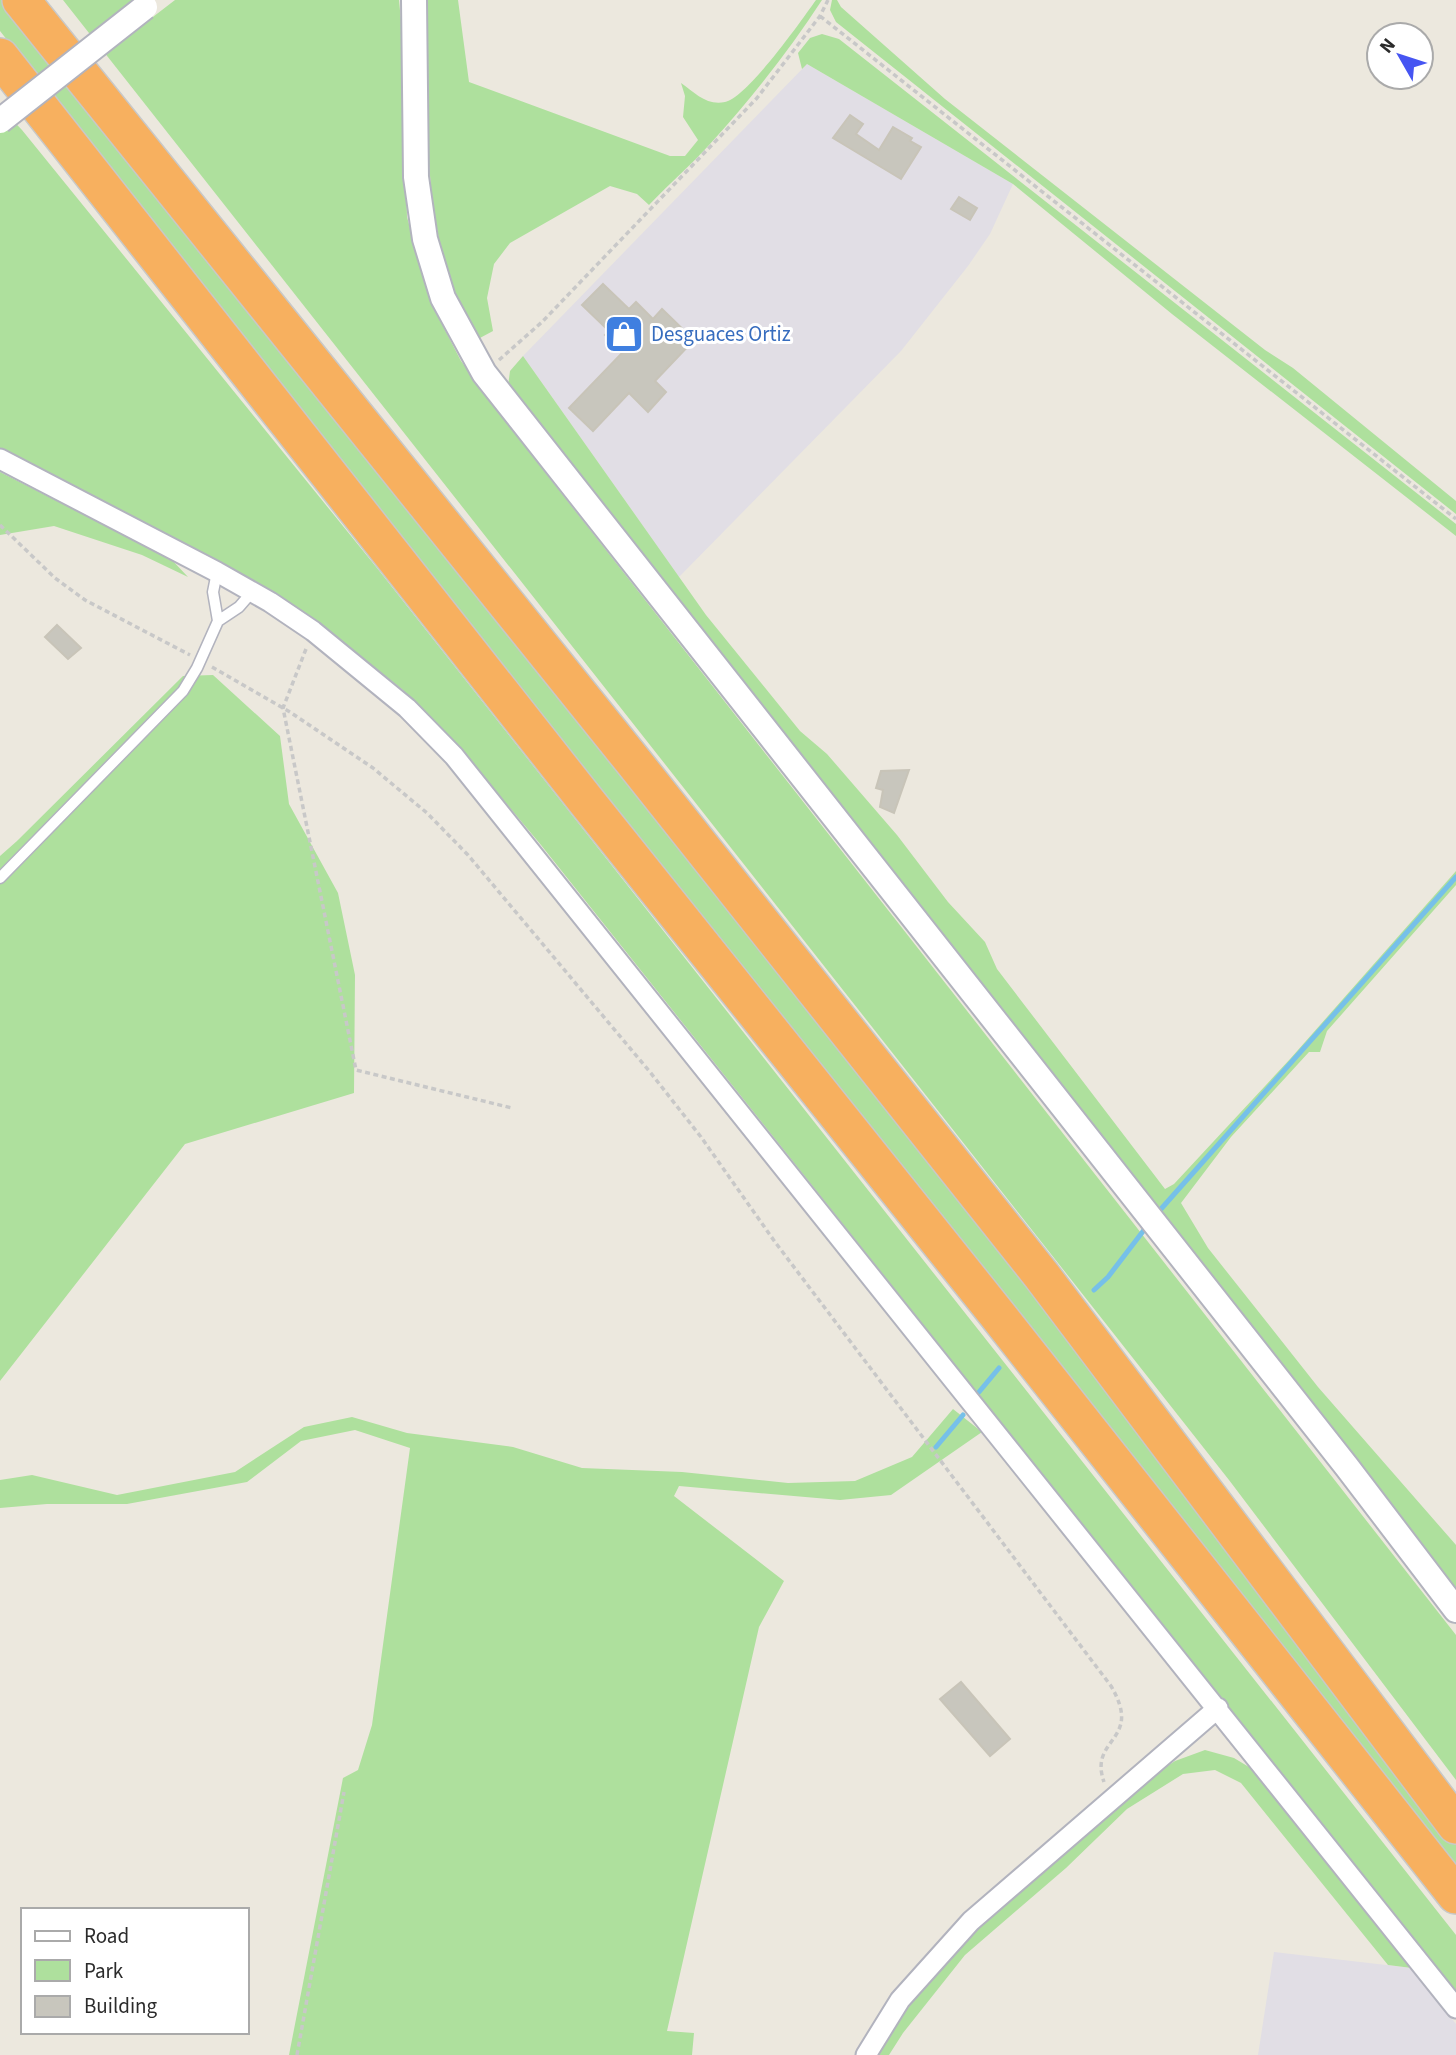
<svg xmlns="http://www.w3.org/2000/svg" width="1456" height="2055" font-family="'Source Sans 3',sans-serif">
<rect width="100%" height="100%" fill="#ece8de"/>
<!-- industrial -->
<path fill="#e1dee5" d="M807 64 1013 184 990 234 968 266 901 351 679 577 523 356Z
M1274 1952 1412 1968 1456 2024V2055H1258Z"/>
<!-- green -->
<path fill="#aee09d" d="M0 0H8L1186 1487 1456 1840V1869L0 31Z
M63 0H133L149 20 175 0H399L402 31 407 217 431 303 461 361 537 462 1456 1635V1780L1229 1480Z
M424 0H458L469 82 670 156H685L698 140 683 117 685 96 681 83C695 93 707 106 725 102 747 98 801 21 816 0H822C789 51 751 99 710 144 691 165 669 184 649 205L637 194 610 186 510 243 494 264 487 298 493 331 478 339 444 269 432 199 423 94Z
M832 0H837L841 7 945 99 1265 350 1293 368 1456 501V514L836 22 830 10Z
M822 34 839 39 1456 524V536L1172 314 1013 184 807 64 802 69 798 53 810 38Z
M0 107 22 130 377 568 1456 1935V1994L541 845 470 760 403 690 331 633 268 591 0 450Z
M523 356 706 615 800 731 827 754 897 835 948 902 985 942 997 969 1165 1189 1174 1184 1290 1059 1456 871V885L1327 1031 1320 1052H1309L1231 1137 1181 1203 1208 1248 1318 1387 1456 1545V1590L508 386 510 371Z
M0 472 171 559 188 577 142 555 54 526 0 535Z
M213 675 280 736 289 804 338 893 355 975 354 1093 185 1144 0 1381V856L17 841 183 676Z
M953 1409 982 1432 891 1495 840 1500 679 1486 674 1496 784 1581 759 1627 667 2031 694 2033 692 2055H289L343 1778 358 1770 372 1725 410 1448 355 1430 301 1441 247 1482 127 1504H47L0 1508V1480L32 1475 117 1495 235 1472 304 1427 352 1417 407 1433 513 1447 582 1468 682 1472 788 1483 855 1481 912 1457Z
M1205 1750 1234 1758 1254 1770 1412 1968 1388 1965 1241 1783 1215 1770 1183 1774 1127 1809 1066 1868 965 1955 903 2033 889 2055H875L912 2002 969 1936 1144 1781 1175 1761Z"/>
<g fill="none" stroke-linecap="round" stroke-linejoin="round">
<!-- stream -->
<path stroke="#76c0e9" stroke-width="5" d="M1161 1209 1456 877
M1094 1290 1108 1277 1144 1230
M979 1392 999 1368
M936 1447 963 1415"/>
</g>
<!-- building -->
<path fill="#c8c6bd" stroke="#c8c4b8" stroke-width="2" d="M850 115 863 124 856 134 879 150 893 127 912 138 910 141 921 147 901 179 833 138Z
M959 197 977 208 970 220 951 209Z
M603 284 629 309 636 302 653 319 662 309 694 340 655 381 666 392 648 412 629 393 593 431 569 408 623 352 605 335 609 331 582 305Z
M57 625 81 648 68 659 45 637Z
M909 770 894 813 880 807 883 790 876 788 881 771Z
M961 1682 1010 1739 990 1756 940 1699Z"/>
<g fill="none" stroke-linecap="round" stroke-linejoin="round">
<!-- service casing -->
<g stroke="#b2b3be" stroke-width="13">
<path id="service" d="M218 621 239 607 252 592
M0 878 183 691 197 668 218 621 213 592 217 572"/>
</g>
<!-- minor casing -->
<g stroke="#b2b3be" stroke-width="23">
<path id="minor" d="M0 459 217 572 270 602 313 631 407 708 454 756 1456 2008
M866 2055 900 2000 971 1921 1218 1708"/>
</g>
<!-- tertiary casing -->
<g stroke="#b2b3be" stroke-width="28">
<path id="tertiary" d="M414 0 416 177 425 239 443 298 484 373 1347 1467 1456 1610"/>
</g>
<!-- motorway casing -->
<g stroke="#c8c8c8" stroke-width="40">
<path id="motorway" d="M21 0 633 761 1042 1276 1456 1825
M0 57 587 802 996 1313 1456 1895"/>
</g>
<!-- path -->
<path stroke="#c8c8c8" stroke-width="3.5" stroke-dasharray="5 3.5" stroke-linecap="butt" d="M820 16 1456 519
M499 360 542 322 757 98 820 16 828 0
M0 525 55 578 85 600 190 655
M306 649 283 708 356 1070 512 1108
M212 667 290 712 373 768 427 813 468 855 650 1072 701 1137 775 1242 1111 1686C1144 1742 1088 1737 1104 1782
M297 2055 344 1792"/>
<!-- service -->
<use href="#service" stroke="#fff" stroke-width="10"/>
<!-- minor -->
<use href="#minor" stroke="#fff" stroke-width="19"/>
<!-- tertiary -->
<use href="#tertiary" stroke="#fff" stroke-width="24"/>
<!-- motorway -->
<use href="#motorway" stroke="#f7b05f" stroke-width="37"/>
<!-- tertiary-bridge casing -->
<g stroke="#b2b3be" stroke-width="28" stroke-linecap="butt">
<path id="tertiary-bridge" d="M0 121 145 7"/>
</g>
<!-- tertiary-bridge -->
<use href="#tertiary-bridge" stroke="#fff" stroke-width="24"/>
</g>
<!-- icons -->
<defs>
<g id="shop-square" transform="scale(2.0125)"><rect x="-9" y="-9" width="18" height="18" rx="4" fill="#3f7fe0" stroke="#fff"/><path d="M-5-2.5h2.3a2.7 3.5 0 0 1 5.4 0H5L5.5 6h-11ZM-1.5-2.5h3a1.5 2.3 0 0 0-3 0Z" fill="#fff"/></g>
</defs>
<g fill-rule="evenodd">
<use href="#shop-square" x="624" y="334"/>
</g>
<g text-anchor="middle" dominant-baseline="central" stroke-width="6" stroke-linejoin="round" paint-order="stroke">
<!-- shop labels -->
<g font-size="21" fill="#366cbe" stroke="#fff" text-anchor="start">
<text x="651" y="334">Desguaces Ortiz</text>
</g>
</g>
<!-- legend -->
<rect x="21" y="1908" width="228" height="126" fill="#ffffff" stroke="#aaaaaa" stroke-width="2"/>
<rect x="35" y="1931" width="35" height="10" fill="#ffffff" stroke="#aaaaaa" stroke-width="2"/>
<text x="84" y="1943" font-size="21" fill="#2b2b2b">Road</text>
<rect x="35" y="1960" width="35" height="21" fill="#aee09d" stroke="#aaaaaa" stroke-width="2"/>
<text x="84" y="1978" font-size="21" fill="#2b2b2b">Park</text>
<rect x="35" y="1996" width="35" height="21" fill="#c8c6bd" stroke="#aaaaaa" stroke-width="2"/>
<text x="84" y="2013" font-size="21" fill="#2b2b2b">Building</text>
<!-- north arrow -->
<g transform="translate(1400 56) rotate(309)"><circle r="33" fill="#ffffff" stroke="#aaaaaa" stroke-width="2"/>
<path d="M0-5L12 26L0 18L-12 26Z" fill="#4655f2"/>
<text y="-10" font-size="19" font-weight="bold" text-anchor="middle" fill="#2b2b2b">N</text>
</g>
</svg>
